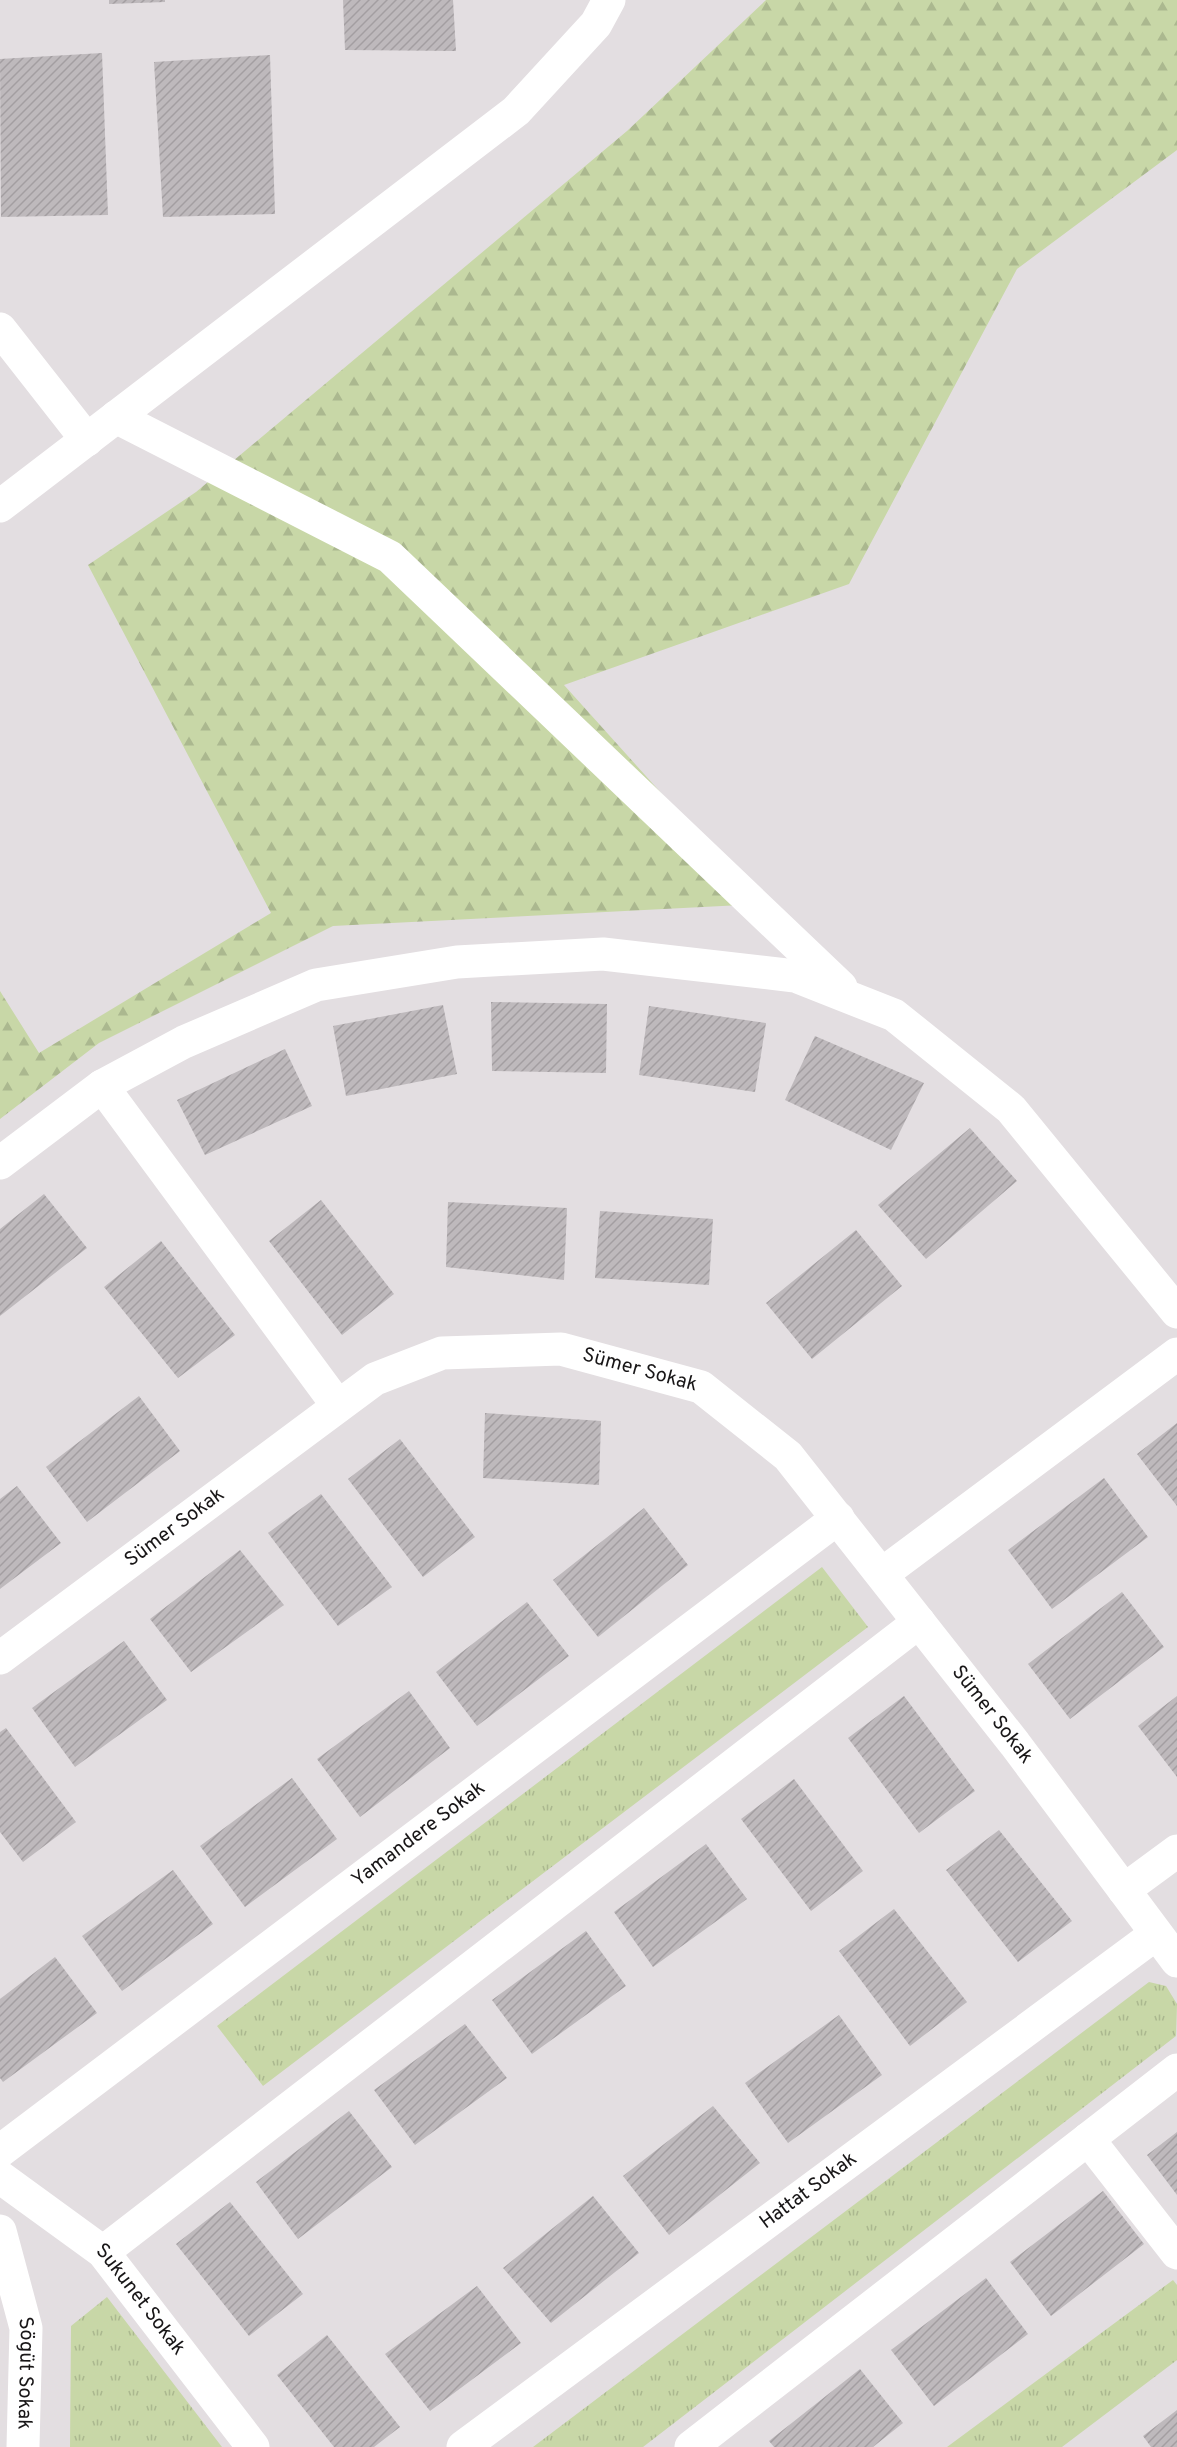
<svg xmlns="http://www.w3.org/2000/svg" width="1177" height="2447" font-family="Overpass,sans-serif">
<defs>
<pattern id="grass-tufts" width="24" height="20" patternUnits="userSpaceOnUse" patternTransform="scale(1.5)"><rect width="24" height="20" fill="#c8d7a7"/><path d="M3 7l-1-3M5 7V3M7 7l1-3M15 17l-1-3M17 17v-4M19 17l1-3" fill="none" stroke="#abb88f"/></pattern>
<pattern id="forest-firs" width="22" height="20" patternUnits="userSpaceOnUse" patternTransform="scale(1.5)"><rect width="22" height="20" fill="#c8d7a7"/><path d="M5 1l3.5 6h-7zM16 11l3.5 6h-7z" fill="#abb88f"/></pattern>
<pattern id="building-hatch" width="6" height="6" patternUnits="userSpaceOnUse" patternTransform="scale(1.5)"><rect width="6" height="6" fill="#beb9bc"/><path d="M-1 1l2-2M0 6l6-6M5 7l2-2" fill="none" stroke="#a39ea1"/></pattern>
</defs>
<rect width="100%" height="100%" fill="#e3dee1"/>
<!-- grass -->
<path fill="url(#grass-tufts)" d="M822 1567 868 1627 263 2086 217 2026Z
M1149 1982 1166 1986 1177 2004 1176 2036 643 2447H533Z
M1173 2280 1177 2285V2360L1062 2447H947Z
M107 2297 222 2447H70L71 2326Z"/>
<!-- forest -->
<path fill="url(#forest-firs)" d="M766 0H1177V150L1017 269 849 584 564 685 761 904 333 926 99 1043 0 1119V991L39 1053 271 913 88 565 196 492 627 131Z"/>
<!-- building -->
<path fill="url(#building-hatch)" d="M109 0H165V2L109 4Z
M343 0H453L456 51 345 50Z
M102 53 108 215 1 217 0 59Z
M270 55 275 214 163 217 154 62Z
M491 1002 607 1004 606 1073 492 1071Z
M443 1005 457 1074 346 1096 333 1026Z
M649 1006 766 1023 755 1092 639 1075Z
M815 1036 924 1083 891 1150 785 1100Z
M285 1049 312 1106 205 1155 177 1100Z
M970 1128 1017 1181 926 1259 878 1205Z
M44 1194 87 1248 0 1316V1229Z
M321 1200 394 1294 342 1335 269 1241Z
M448 1202 567 1208 564 1280 446 1267Z
M600 1211 713 1219 709 1285 595 1278Z
M856 1230 902 1286 812 1359 766 1303Z
M161 1241 235 1335 178 1378 104 1287Z
M139 1396 180 1451 87 1522 46 1467Z
M485 1413 601 1421 599 1485 483 1478Z
M1177 1423V1506L1137 1454Z
M400 1439 475 1537 423 1577 348 1479Z
M1104 1478 1148 1537 1052 1609 1008 1550Z
M17 1486 61 1543 0 1589V1499Z
M321 1494 392 1587 338 1626 268 1533Z
M644 1508 688 1565 598 1637 553 1580Z
M240 1550 284 1605 191 1672 150 1619Z
M1122 1592 1164 1647 1070 1719 1028 1664Z
M527 1602 569 1656 477 1726 436 1672Z
M124 1641 167 1700 75 1767 32 1708Z
M409 1691 450 1748 360 1817 317 1759Z
M904 1696 975 1791 919 1833 848 1738Z
M1177 1696V1777L1138 1726Z
M6 1728 76 1822 23 1862 0 1832V1732Z
M292 1778 337 1839 245 1907 200 1846Z
M794 1779 863 1871 811 1911 741 1819Z
M999 1830 1072 1921 1018 1962 946 1870Z
M706 1844 747 1899 653 1967 614 1912Z
M173 1870 213 1924 122 1991 82 1936Z
M894 1909 967 2002 910 2046 839 1951Z
M586 1931 626 1986 532 2054 492 2000Z
M55 1957 97 2013 3 2082 0 2078V1999Z
M839 2015 882 2075 788 2143 745 2083Z
M465 2024 507 2078 415 2145 374 2090Z
M713 2106 760 2163 669 2235 623 2176Z
M349 2111 392 2167 298 2239 256 2182Z
M1177 2132V2195L1147 2155Z
M1103 2191 1144 2244 1051 2316 1010 2262Z
M593 2196 639 2253 551 2323 503 2268Z
M230 2202 303 2294 249 2336 176 2244Z
M986 2278 1028 2334 934 2406 891 2350Z
M477 2286 521 2343 430 2411 385 2354Z
M327 2335 400 2427 374 2447H334L277 2375Z
M860 2369 903 2423 873 2447H774L769 2441Z
M1177 2410V2447H1151L1143 2436Z"/>
<g fill="none" stroke-linecap="round" stroke-linejoin="round">
<!-- minor -->
<g stroke="#fff" stroke-width="33">
<path d="M0 329 87 440"/>
<path d="M116 417 390 557 841 987"/>
<path d="M0 506 516 111 596 24 609 0"/>
<path d="M102 1086 338 1406"/>
<path d="M0 1163 102 1086 184 1042 316 985 457 962 603 954 795 976 894 1015 1011 1109 1177 1312"/>
<path d="M882 1574 1177 1354"/>
<path id="s1" d="M0 1658 375 1379 442 1353 561 1349 701 1387 788 1456 1015 1744 1177 1961"/>
<path d="M1124 1890 1177 1851"/>
<path d="M1088 2139 1177 2253"/>
<path id="s2" d="M0 2151 838 1518"/>
<path id="s3" d="M0 2177 103 2252 253 2447"/>
<path id="s4" d="M0 2231 26 2328 23 2447"/>
<path d="M103 2252 919 1622"/>
<path id="s5" d="M463 2447 1156 1934"/>
<path d="M691 2447 1177 2070"/>
</g>
</g>
<g text-anchor="middle" dominant-baseline="central" stroke-width="4.5" stroke-linejoin="round" paint-order="stroke">
<!-- street labels -->
<g font-size="20" fill="#181617" stroke="#e3dee1">
<text stroke="none"><textPath href="#s1" startOffset="740">Sümer Sokak</textPath></text>
<text stroke="none"><textPath href="#s1" startOffset="218">Sümer Sokak</textPath></text>
<text stroke="none"><textPath href="#s1" startOffset="1244">Sümer Sokak</textPath></text>
<text stroke="none"><textPath href="#s2" startOffset="525">Yamandere Sokak</textPath></text>
<text stroke="none"><textPath href="#s5" startOffset="430">Hattat Sokak</textPath></text>
<text stroke="none"><textPath href="#s3" startOffset="188">Sukunet Sokak</textPath></text>
<text stroke="none"><textPath href="#s4" startOffset="146">Sögüt Sokak</textPath></text>
</g>
</g>
</svg>
